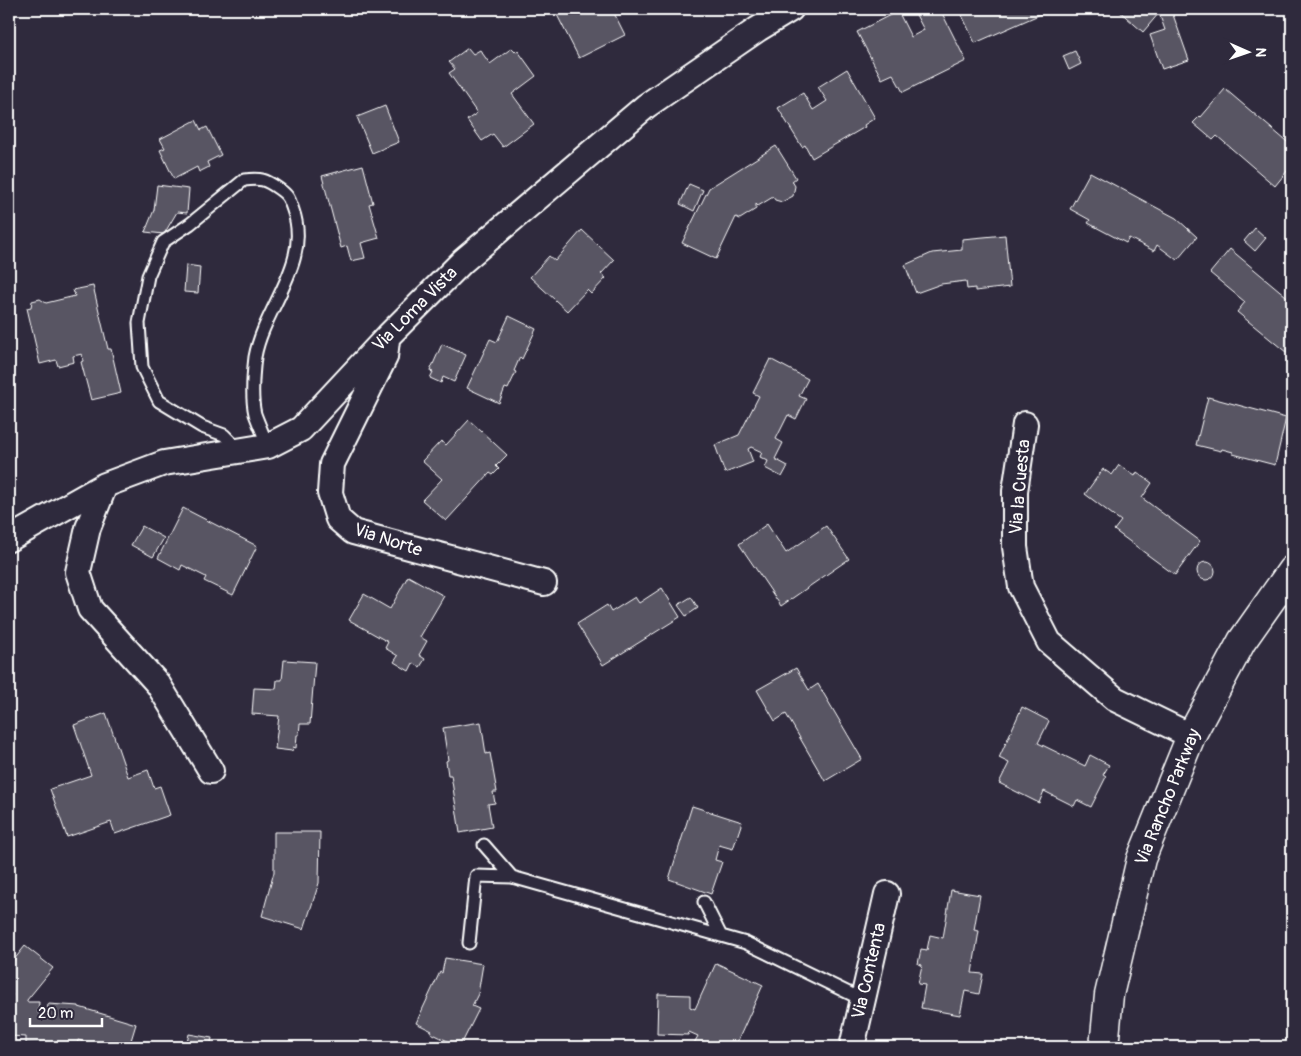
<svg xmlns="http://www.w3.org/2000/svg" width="1301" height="1056" font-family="Pangolin,sans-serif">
<rect width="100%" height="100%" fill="#2f2a3d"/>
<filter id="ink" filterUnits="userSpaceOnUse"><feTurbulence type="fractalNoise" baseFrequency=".02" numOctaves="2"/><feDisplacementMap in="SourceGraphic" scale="10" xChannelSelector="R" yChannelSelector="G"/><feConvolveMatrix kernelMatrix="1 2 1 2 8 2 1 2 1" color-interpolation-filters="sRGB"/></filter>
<g filter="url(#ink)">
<!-- building -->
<path fill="#595564" stroke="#fff" d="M554 9H612L625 35 579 58Z
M913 9H940L966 61 903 92 893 74 882 79 857 32 898 11 911 37 924 30Z
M959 9H1049L1050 10 975 43Z
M1117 9H1160L1162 10 1171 9 1189 60 1162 69 1150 35 1165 30 1159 13 1143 32Z
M468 48 473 54 480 50 490 64 512 48 516 52 518 51 536 76 512 94 534 124 503 147 493 134 482 141 467 120 477 113 449 73 455 69 449 62Z
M1075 51 1081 64 1069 70 1063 56Z
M847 69 875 118 864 125 865 127 812 158 805 145 802 147 778 108 803 93 813 110 827 101 818 87Z
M1225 89 1292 146V165L1275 186 1217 136 1213 140 1193 123 1200 116 1201 117Z
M385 106 399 142 372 153 357 117Z
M196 120 201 130 207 127 221 155 207 162 209 167 199 172 197 167 174 179 160 150 165 148 160 139Z
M776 146 796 178 792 181 795 186 793 196 782 202 775 200 773 197 758 206 756 204V209L740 219 736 217 716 259 682 243 709 188Z
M363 165 373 203 369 204 379 238 361 243 365 258 351 261 347 246 341 248 322 176Z
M1090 172 1176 218 1197 237 1177 260 1157 245 1154 251 1129 238 1126 243 1088 223 1090 220 1070 209Z
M689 184 703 190 694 211 680 204Z
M157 185 189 189 187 213 177 212 164 234 145 232 154 210Z
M1255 228 1266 238 1255 251 1244 241Z
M582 230 614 260 601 274 606 278 591 294 587 290 567 311 530 277 549 256 555 261Z
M1005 235 1010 287 975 291V288L967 289 966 281 941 284 916 293 905 265 932 253 962 250V239Z
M1230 249 1292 301V357L1237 312 1245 302 1210 273Z
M186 265 200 267 198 293 184 292Z
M93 286 108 349H111L121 393 91 400 81 362 83 361 82 354 73 356 74 362 58 366 56 360 40 364 27 308 31 307 32 301 40 299 46 303 75 296 73 290Z
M509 316 536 329 522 359 520 357 514 371 516 372 508 389 505 388 499 403 467 388 490 339 497 342Z
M442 344 466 355 454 382 443 377 441 383 430 378 433 372 430 371Z
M770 359 808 379 799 396 806 399 796 419 788 415 776 439 783 443 775 459 788 466 782 477 765 468 768 461 760 457 762 452 751 447 748 449 753 462 725 473 715 445 739 435 759 396 753 393Z
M1208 397 1286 418 1275 465 1233 454V452L1222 449 1221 451 1196 445Z
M469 420 507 455 496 466 499 469 493 475 490 473 446 521 422 500 442 479 422 461 441 441 446 445Z
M1119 465 1135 476 1137 472 1152 483 1142 498 1200 541 1175 575 1114 530 1121 521 1085 494 1103 469 1112 475Z
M183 508 257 546 233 595 204 581 206 577 182 565 180 570 158 558Z
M767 524 786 553 826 526 849 559 781 606 739 544Z
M142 526 164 538 153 557 131 545Z
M1197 571a9 9 0 1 1 18 0a9 9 0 1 1-18 0Z
M408 576 444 596 420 637 427 641 419 655 425 659 420 667 413 663 409 671 394 662 398 656 385 648 388 642 349 620 364 594 390 609Z
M662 588 680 617 603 665 577 624 607 605 611 612 635 597 639 603Z
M691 597 698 608 686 616 678 605Z
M284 660 315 662 310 724H300L299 735H297L296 748 293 747 292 751 275 749 279 716 252 714 254 688 276 689 277 680H282Z
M796 668 809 690 818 684 862 759 825 781 786 714 775 721 757 690Z
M1022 707 1049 721 1038 743 1085 766 1090 755 1109 765 1103 775 1106 777 1091 807 1077 800 1074 806 1044 791 1039 803 999 783 1009 763 999 758Z
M106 713 128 777 148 770 154 788 160 786 170 815 115 834 111 822 67 837 50 789 91 775 74 725Z
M481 722 486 754 490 753 497 792H493L495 803 488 804 492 827 460 833 451 775H448L446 761 448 760 443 728Z
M692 806 742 822 733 849 719 845 715 860 722 862 711 894 669 879Z
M274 832H320L319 883 304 929 262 916 274 872Z
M951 890 980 895 974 930 979 931 972 973 983 974 979 994 965 991 960 1015 921 1008 925 985 918 984 922 965 918 964 921 949 927 950 930 935 943 938Z
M25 946 53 968 27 1000V1002H39L38 1013 47 1014 48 1004 79 1006V1007L136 1024 129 1047H97L78 1040 77 1047H44V1045L26 1044V1037L9 1036V1000H11L12 994 9 992V966Z
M445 958 483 964 478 994 472 1006 479 1009 460 1047 431 1033 432 1031 416 1023 440 972 442 973Z
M716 963 763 985 735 1047H698L693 1045 698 1036 689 1032 688 1035 657 1034 658 994 690 995V1007L695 1009Z
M189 1034 212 1038 210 1047H186Z"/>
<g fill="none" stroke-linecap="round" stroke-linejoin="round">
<!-- service casing -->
<g stroke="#fff" stroke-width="15">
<path id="service" d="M236 451 231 442 224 435 202 427 159 401 142 367 139 323 148 276 163 242 190 224 244 180C261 178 265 179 279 189 289 196 289 199 293 210 312 263 264 307 255 357 253 374 251 398 255 414 259 425 264 436 268 446
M484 845 512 877 746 943 863 1000
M704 902 721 936
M469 943 476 876 512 877"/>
</g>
<!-- minor casing -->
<g stroke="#fff" stroke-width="28">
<path id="minor" d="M387 340 385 357 332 464 330 493 338 519 353 532 544 583
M1025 424 1015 491V547L1021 587 1049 642 1115 699 1191 736
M105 485 88 528 78 572 90 609 158 684 211 771
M9 539 105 485 164 463 268 446 301 429 388 336 463 261 646 106 758 29 791 9
M852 1047 887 894"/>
</g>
<!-- primary casing -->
<g stroke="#fff" stroke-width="31">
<path id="primary" d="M1104 1047 1109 995 1141 859 1191 736 1242 641 1292 570"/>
</g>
<!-- service -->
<use href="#service" stroke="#2f2a3d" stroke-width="11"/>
<!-- minor -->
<use href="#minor" stroke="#2f2a3d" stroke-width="24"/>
<!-- primary -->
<use href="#primary" stroke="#2f2a3d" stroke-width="28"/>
</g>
</g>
<g text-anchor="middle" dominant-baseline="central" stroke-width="4" stroke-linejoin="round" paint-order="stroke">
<!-- street labels -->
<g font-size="18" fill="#fff" stroke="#2f2a3d">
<text transform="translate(415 309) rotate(-45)">Via Loma Vista</text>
<text transform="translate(1020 487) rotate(-85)">Via la Cuesta</text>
<text transform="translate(388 540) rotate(18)">Via Norte</text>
<text transform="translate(1168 797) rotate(-68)">Via Rancho Parkway</text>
<text transform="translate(869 971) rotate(-77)">Via Contenta</text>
</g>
</g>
<!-- margin -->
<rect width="1301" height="1056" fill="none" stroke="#2f2a3d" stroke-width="30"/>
<rect x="15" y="15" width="1271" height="1026" fill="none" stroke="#fff" stroke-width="2" filter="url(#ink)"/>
<!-- north arrow -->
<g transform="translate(1248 52) rotate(92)" stroke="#2f2a3d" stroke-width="4" paint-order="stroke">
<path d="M0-4L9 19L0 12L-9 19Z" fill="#ffffff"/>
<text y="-8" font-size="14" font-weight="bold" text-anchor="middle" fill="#ffffff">N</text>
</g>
<!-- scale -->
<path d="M30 1018v8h72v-8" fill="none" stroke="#ffffff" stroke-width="2.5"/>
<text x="38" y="1018" font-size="15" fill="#ffffff" stroke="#2f2a3d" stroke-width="4" paint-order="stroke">20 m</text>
</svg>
